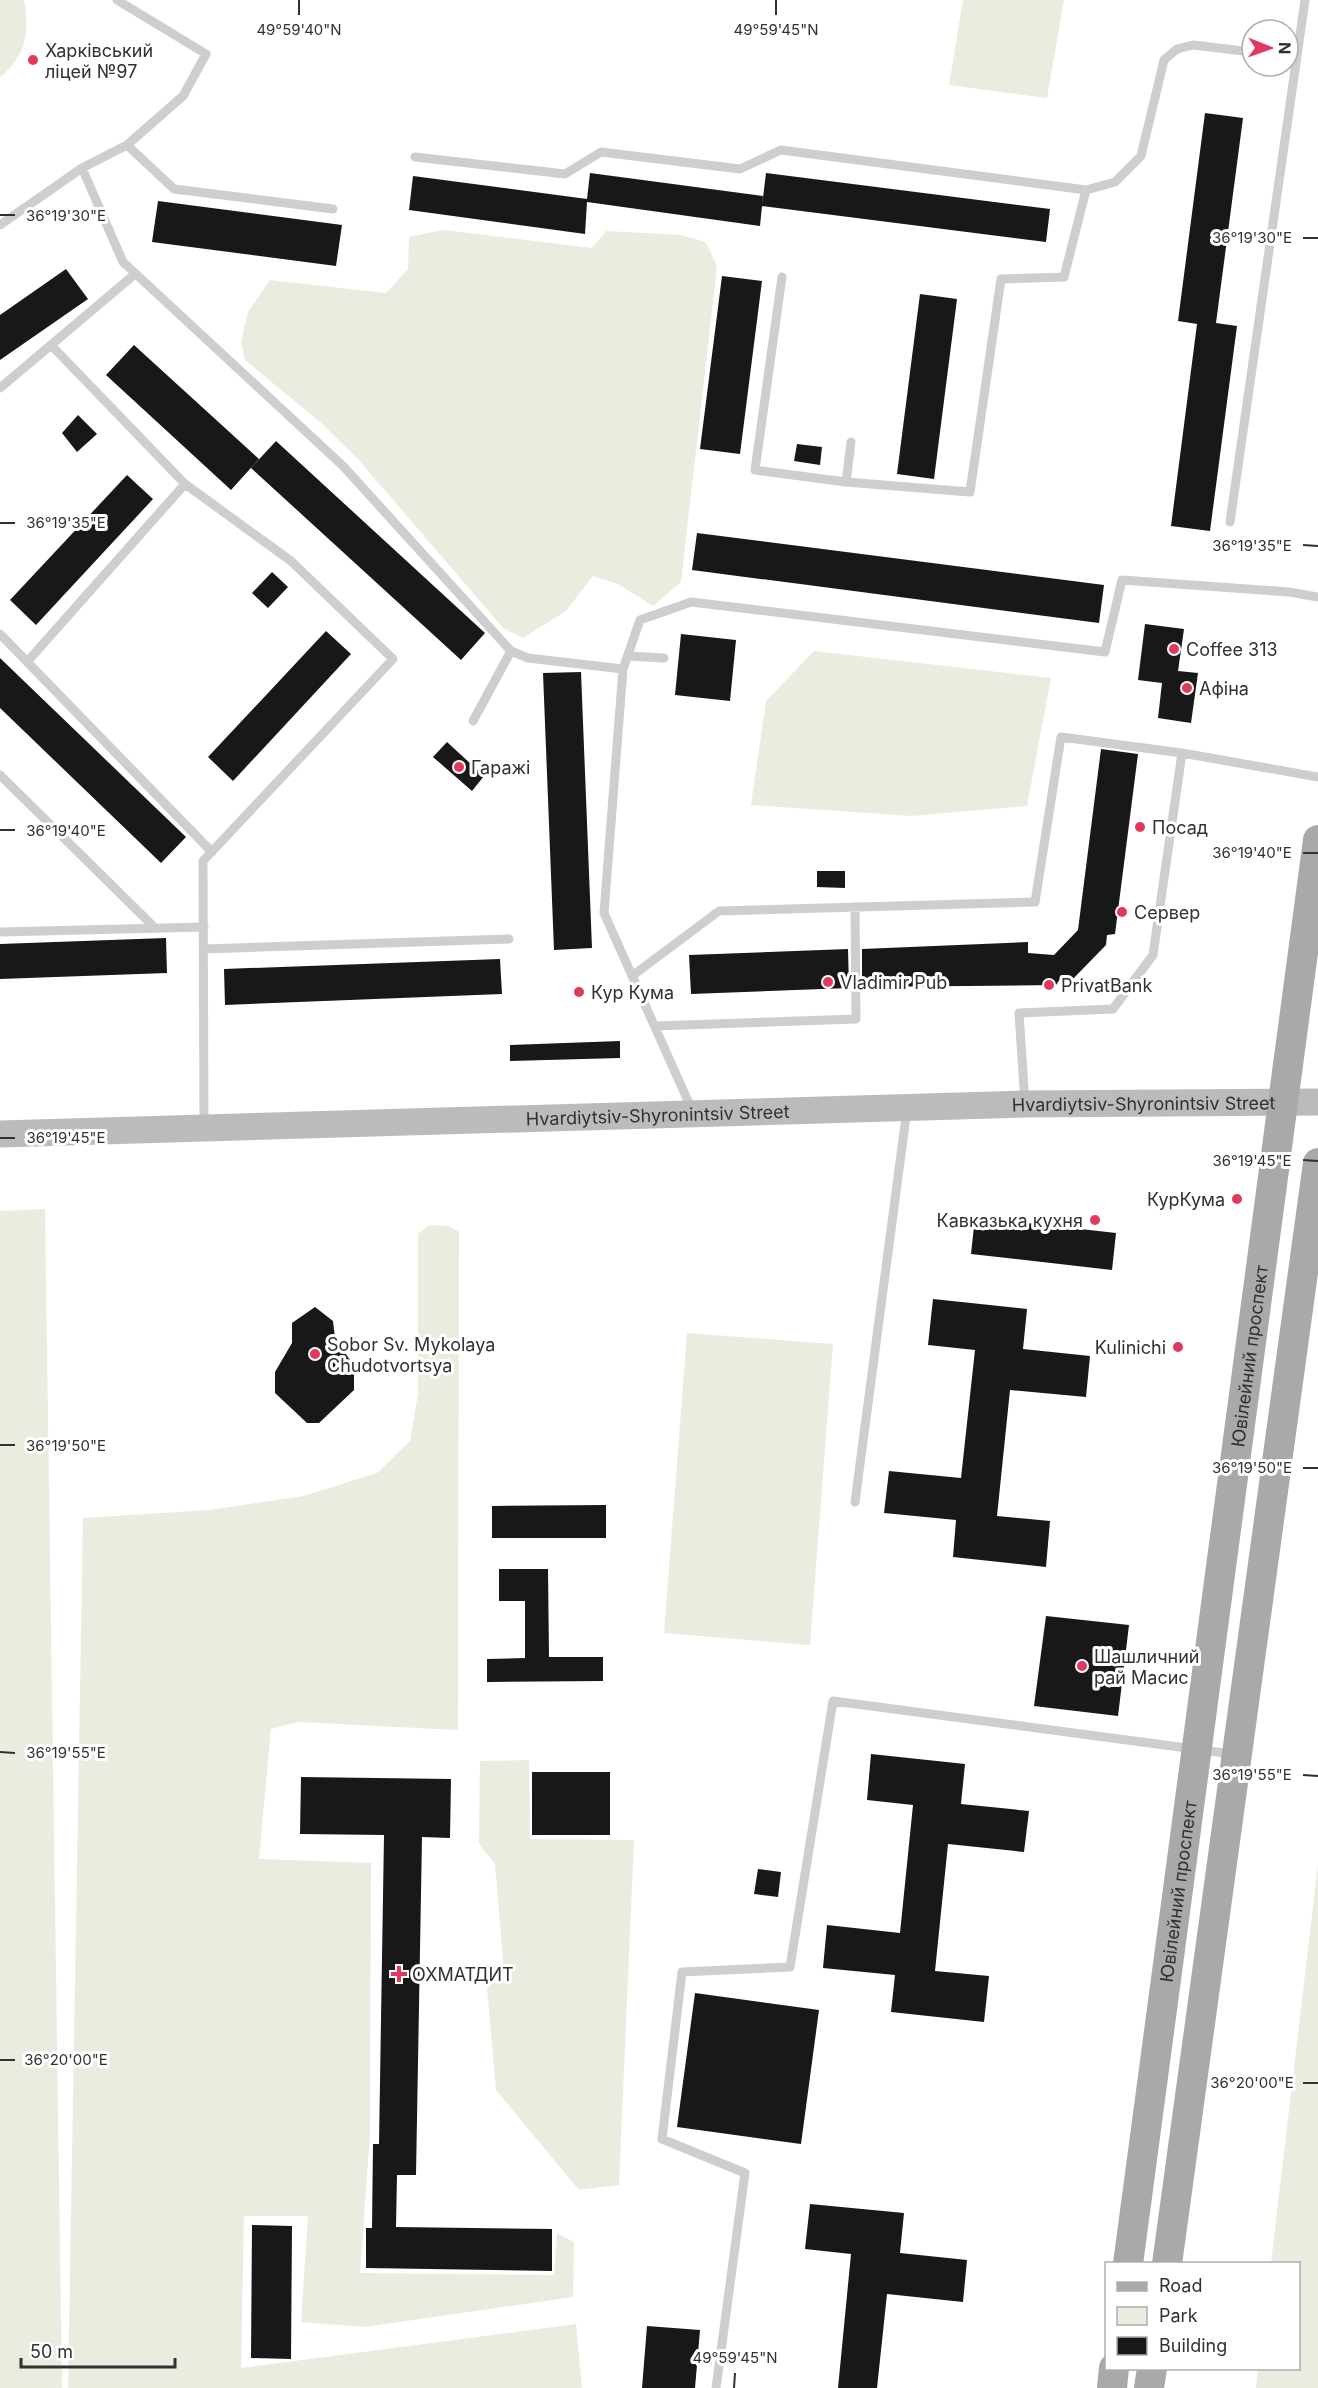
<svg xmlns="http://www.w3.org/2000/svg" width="1318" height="2388" font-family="Inter,sans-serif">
<rect width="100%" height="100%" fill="#fff"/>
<!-- green -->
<path fill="#e9eddf" d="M0 0H24C30 32 26 56 0 77Z
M963 0H1064L1047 98 949 85Z
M443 230 592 248 606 231 680 235 706 242 717 267 681 582 653 606 618 584 593 576 566 611 523 638 503 628 357 458 320 422 245 360 241 342 248 312 270 280 386 293 408 269 409 237Z
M814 651 1051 678 1027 806 912 816 751 805 766 701Z
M45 1209 62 2388H0V1211Z
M429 1225 449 1226 459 1232 458 1730 298 1722 271 1729 259 1859 371 1863 370 2134 360 2273 554 2275 557 2233 574 2242 573 2297 365 2327 301 2322 308 2216H244L241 2368 576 2324 582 2388H68L83 1518 209 1510 304 1496 377 1473 410 1441 418 1394V1234Z
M687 1333 833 1344 810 1645 664 1633Z
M529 1760 530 1839 634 1840 619 2185 579 2190 496 2090 487 1988 504 1972 495 1864 479 1844 480 1761Z
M1318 1864V2388H1256L1258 2369 1298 2368V2264L1271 2263Z"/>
<!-- building -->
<path fill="#181818" d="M1205 113 1243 118 1216 323 1237 326 1210 531 1171 526 1197 324 1178 321Z
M590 173 763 196 760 226 587 202 585 234 409 210 413 176 587 199Z
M766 173 1050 209 1046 242 762 206Z
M158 201 342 225 336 266 152 242Z
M66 269 88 299 0 360V315Z
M722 276 762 281 740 454 700 449Z
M920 294 957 299 934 479 897 474Z
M134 345 259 459 231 490 106 375Z
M78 415 97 434 77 452 62 433Z
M276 441 485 633 461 660 251 468Z
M797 444 822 447 820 465 794 461Z
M127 475 153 499 36 625 10 600Z
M697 533 1104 585 1099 623 692 570Z
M272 572 288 587 268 608 252 593Z
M1145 624 1184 629 1178 671 1198 673 1191 723 1158 718 1162 683 1138 680Z
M326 631 351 654 233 781 208 757Z
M681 634 736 640 730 701 675 695Z
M0 658 186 837 161 863 0 708Z
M581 672 592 948 554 950 543 673Z
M447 742 484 776 472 791 433 757Z
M1101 749 1138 754 1115 934 1107 935 1106 945 1068 984 1060 979 1056 985 862 987V949L1028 942V953L1054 955 1078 930Z
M817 871H845V888L817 887Z
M166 938 167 973 0 979V944Z
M848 949 849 988 691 994 689 955Z
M500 959 502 994 225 1005 224 969Z
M620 1041V1058L510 1061V1045Z
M975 1217 1116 1233 1112 1270 971 1254Z
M933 1299 1027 1309 1023 1349 1090 1356 1086 1397 1010 1390 997 1516 1050 1521 1046 1567 953 1557 956 1520 884 1513 889 1471 961 1478 975 1350 928 1345Z
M315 1307 333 1321 335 1338 354 1366V1390L319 1423H307L275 1393V1372L292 1343V1323Z
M606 1505V1538H492V1506Z
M499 1569H548L549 1657H603V1681L487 1682V1659L525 1658V1601H499Z
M1046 1616 1129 1625 1118 1716 1034 1706Z
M871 1754 965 1764 961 1804 1029 1811 1024 1852 948 1844 935 1971 989 1976 984 2022 891 2012 895 1975 823 1968 827 1925 900 1933 913 1805 867 1800Z
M532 1772H610V1835H532Z
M301 1777 451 1779 450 1838 422 1837 416 2175H397L396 2227 552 2229V2271L366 2268V2228H372L373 2144H379L384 1835 300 1834Z
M758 1869 781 1872 778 1897 754 1894Z
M695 1993 819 2010 801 2144 677 2127Z
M810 2204 904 2213 900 2253 967 2260 963 2302 887 2294 877 2388H838L851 2254 805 2249Z
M252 2225 292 2226 291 2359 251 2358Z
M647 2326 700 2330 695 2388H642Z"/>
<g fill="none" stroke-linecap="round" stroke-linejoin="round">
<!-- service -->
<path stroke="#cecece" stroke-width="9" d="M127 145 174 189 333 209
M415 157 565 174 601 152 740 169 781 150 1086 190
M82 168 123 262 343 466 511 651 528 658 623 669 604 913 692 1110
M0 225 82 168 127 145 183 96 206 54 117 0
M782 277 755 470 846 482 970 492 1001 279 1064 277 1086 190 1115 182 1141 156 1164 60 1177 49 1193 45 1252 52
M51 345 185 484 291 561 393 659 203 861 204 1126
M0 388 135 274
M846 482 851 442
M1230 522 1305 0
M0 634 212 852
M628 656 664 658
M27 662 185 484
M623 669 640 620 691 602 1105 652 1122 580 1289 592 1318 597
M473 721 511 651
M0 775 155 928
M0 932 204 927
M204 949 509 939
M632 976 719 911 1035 902 1061 737 1182 753
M655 1026 856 1019 855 907
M1025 1103 1019 1013 1113 1009 1153 955 1182 753 1318 777
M855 1502 907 1109
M716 2388 745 2173 662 2139 682 1972 790 1967 833 1701 1232 1754"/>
<!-- secondary -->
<path stroke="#bbb" stroke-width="27" id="s1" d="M0 1134 1025 1104 1318 1102"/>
<!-- primary -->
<g stroke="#a9a9a9" stroke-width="30">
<path id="s2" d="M1128 2264 1318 840"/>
<path d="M1167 2264 1318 1163"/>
<path d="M1112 2388 1114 2368"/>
<path d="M1149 2388 1152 2368"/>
</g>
</g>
<!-- ticks -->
<path fill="none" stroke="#313131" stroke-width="2" d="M299 15V0M776 15V0M0 215H15M1303 238H1318M0 523H15M1303 545 1318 546M0 830H15M1303 853H1318M0 1138H15M1303 1160 1318 1161M0 1445H15M1303 1468H1318M0 1752 15 1753M1303 1775 1318 1776M0 2060H15M1303 2083H1318M734 2388 735 2373"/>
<!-- markers -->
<g fill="#e1395d" stroke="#fff" stroke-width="2">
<circle cx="33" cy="60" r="6"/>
<circle cx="1174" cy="649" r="6"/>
<circle cx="1187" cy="688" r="6"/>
<circle cx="459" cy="767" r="6"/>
<circle cx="1140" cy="827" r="6"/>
<circle cx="1122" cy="912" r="6"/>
<circle cx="828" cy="982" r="6"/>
<circle cx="1049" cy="985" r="6"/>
<circle cx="579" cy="992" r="6"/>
<circle cx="1237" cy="1199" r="6"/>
<circle cx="1095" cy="1220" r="6"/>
<circle cx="1178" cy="1347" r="6"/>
<circle cx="315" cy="1354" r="6"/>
<circle cx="1082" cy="1666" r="6"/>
<path d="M396 1965h6v6h6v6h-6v6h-6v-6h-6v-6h6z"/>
</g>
<g text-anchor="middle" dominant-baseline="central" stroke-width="6" stroke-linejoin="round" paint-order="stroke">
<!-- poi labels -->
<g font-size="18" fill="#313131" stroke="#fff" text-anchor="start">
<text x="45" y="50">Харківський<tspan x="45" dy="21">ліцей №97</tspan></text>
<text x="1186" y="649">Coffee 313</text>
<text x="1199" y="688">Афіна</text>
<text x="471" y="767">Гаражі</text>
<text x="1152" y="827">Посад</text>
<text x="1134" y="912">Сервер</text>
<text x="840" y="982">Vladimir Pub</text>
<text x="1061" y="985">PrivatBank</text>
<text x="591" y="992">Кур Кума</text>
<text x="1225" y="1199" text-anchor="end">КурКума</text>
<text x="1083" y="1220" text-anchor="end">Кавказька кухня</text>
<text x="327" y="1344">Sobor Sv. Mykolaya<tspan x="327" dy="21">Chudotvortsya</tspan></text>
<text x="1166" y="1347" text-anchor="end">Kulinichi</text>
<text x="1094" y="1656">Шашличний<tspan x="1094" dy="21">рай Масис</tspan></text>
<text x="412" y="1974">ОХМАТДИТ</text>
</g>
<!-- street labels -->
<g font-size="18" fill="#313131" stroke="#fff">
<text stroke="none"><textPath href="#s1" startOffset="1144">Hvardiytsiv-Shyronintsiv Street</textPath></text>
<text stroke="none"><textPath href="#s1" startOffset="658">Hvardiytsiv-Shyronintsiv Street</textPath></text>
<text stroke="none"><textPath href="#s2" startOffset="916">Ювілейний проспект</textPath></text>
<text stroke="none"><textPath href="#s2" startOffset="376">Ювілейний проспект</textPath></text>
</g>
</g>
<g font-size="15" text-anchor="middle" fill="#313131" stroke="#fff" stroke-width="6" stroke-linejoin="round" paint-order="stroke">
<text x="299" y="35">49°59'40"N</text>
<text x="776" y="35">49°59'45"N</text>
<text x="66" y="221">36°19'30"E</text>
<text x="1252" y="243">36°19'30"E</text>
<text x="66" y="528">36°19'35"E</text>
<text x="1252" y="551">36°19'35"E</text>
<text x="66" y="836">36°19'40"E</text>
<text x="1252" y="858">36°19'40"E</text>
<text x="66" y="1143">36°19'45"E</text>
<text x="1252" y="1166">36°19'45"E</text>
<text x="66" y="1451">36°19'50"E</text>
<text x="1252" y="1473">36°19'50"E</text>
<text x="66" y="1758">36°19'55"E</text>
<text x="1252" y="1780">36°19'55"E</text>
<text x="66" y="2065">36°20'00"E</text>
<text x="1252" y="2088">36°20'00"E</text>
<text x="735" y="2363">49°59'45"N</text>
</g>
<!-- legend -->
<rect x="1105" y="2262" width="195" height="108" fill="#ffffff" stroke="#adadad" stroke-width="1.5"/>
<rect x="1117" y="2282" width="30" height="9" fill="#a9a9a9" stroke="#adadad" stroke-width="1.5"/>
<text x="1159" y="2292" font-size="18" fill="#313131">Road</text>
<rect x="1117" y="2307" width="30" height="18" fill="#e9eddf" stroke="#adadad" stroke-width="1.5"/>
<text x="1159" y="2322" font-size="18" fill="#313131">Park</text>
<rect x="1117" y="2337" width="30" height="18" fill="#181818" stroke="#adadad" stroke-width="1.5"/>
<text x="1159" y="2352" font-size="18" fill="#313131">Building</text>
<!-- north arrow -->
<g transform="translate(1270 48) rotate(91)"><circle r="28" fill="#ffffff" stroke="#adadad" stroke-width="1.5"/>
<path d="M0-4.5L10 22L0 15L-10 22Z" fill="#e1395d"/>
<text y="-9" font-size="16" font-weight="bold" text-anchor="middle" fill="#313131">N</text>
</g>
<!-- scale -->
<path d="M21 2358v9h154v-9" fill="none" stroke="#313131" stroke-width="3"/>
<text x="30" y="2358" font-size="18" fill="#313131" stroke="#ffffff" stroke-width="4.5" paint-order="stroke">50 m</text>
</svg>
